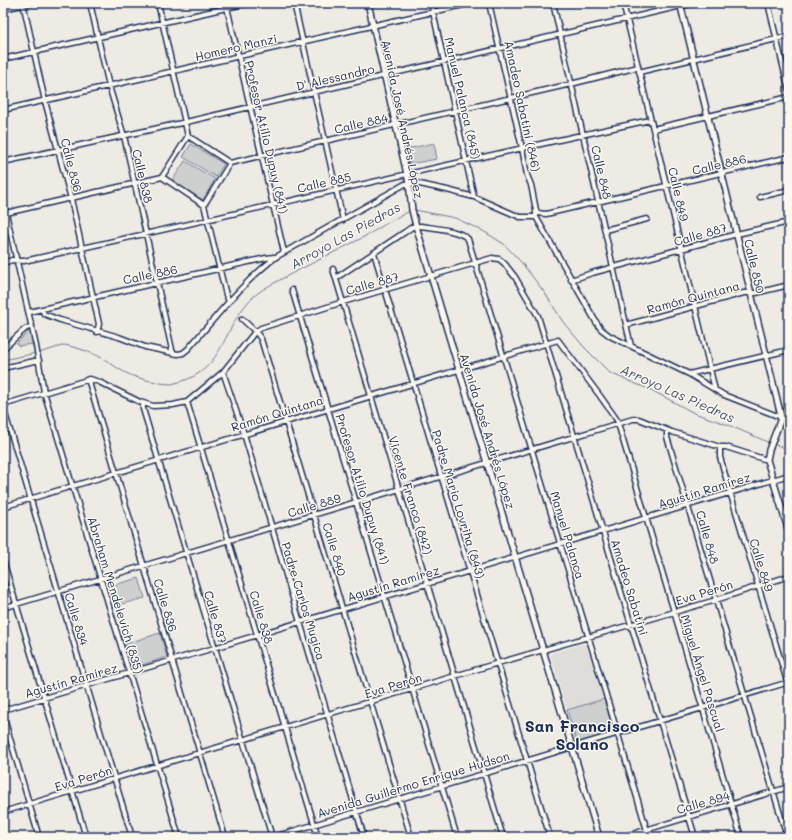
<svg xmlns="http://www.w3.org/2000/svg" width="792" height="840" font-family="Mali,sans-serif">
<rect width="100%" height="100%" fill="#eeebe4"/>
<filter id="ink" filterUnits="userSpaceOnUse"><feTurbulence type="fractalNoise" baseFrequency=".025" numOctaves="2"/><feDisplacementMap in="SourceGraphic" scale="8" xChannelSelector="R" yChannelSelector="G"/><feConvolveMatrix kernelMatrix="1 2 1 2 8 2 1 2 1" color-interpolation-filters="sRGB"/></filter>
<g filter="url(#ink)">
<!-- built -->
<path fill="#deddda" d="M584 644 586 645 604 699 567 710 551 656 553 653Z"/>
<!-- green -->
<path fill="#cecfcf" stroke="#747f96" d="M434 143 437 159 410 164 407 149Z
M191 144 224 164 216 177 183 157Z
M185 161 215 179 203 200 172 181Z
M30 330 31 331 33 344 19 346 17 344 18 342Z
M139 578 145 598 115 606 110 586Z
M160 633 167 657 133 668 125 644Z
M604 699 614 732 577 743 567 710Z"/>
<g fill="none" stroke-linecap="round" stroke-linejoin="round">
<!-- stream -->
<path stroke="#6d7892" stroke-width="1" d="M415 210 455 218 483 231 504 244 521 262 545 293 563 322 584 347 610 373 653 391 694 413 726 424 770 443
M39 353 65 345 69 346C79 348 89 352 98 356 107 360 115 367 124 372 133 377 145 380 156 382 160 383 166 384 171 384 224 374 220 333 249 301 260 289 275 283 289 275 313 263 336 251 360 239 377 230 392 219 410 211
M3 360 36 353
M773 444 789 449"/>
<!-- minor casing -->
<g stroke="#1b2f5e" stroke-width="7">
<path id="minor" d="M23 3 45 101 71 199 93 297 99 324 97 332
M90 3 109 86 124 136 173 354
M158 3 188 136
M226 3 284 252
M294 3 343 220
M431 3 474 197
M489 3 522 148 527 175 531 185 536 210V217L596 322 601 329 610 336 689 374 724 395 775 415 789 418
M553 3 631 346
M623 3 715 390
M768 3 789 91
M3 9 32 3
M3 59 248 3
M639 72 789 36
M3 110 472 3
M653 129 789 97
M3 162 186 122 694 3
M162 177 188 136 230 163 571 84 638 67
M760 197 789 190
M3 200 36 346 44 392 179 837
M204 205 226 295 229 301
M6 213 162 177 204 205 230 163
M537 213 546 214 789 157
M605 230 647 219
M374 253 550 837
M3 263 12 260 24 261C233 215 441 165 650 120
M333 269 503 837
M336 278 405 232 412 227 421 226C433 228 460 230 468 239L649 837
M571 280 592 273 737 234 789 222
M292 290 457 837
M42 309 44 314 60 320 119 337 145 347 178 354 183 353 188 349C216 317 242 283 276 257L405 184 415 183 447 190 474 197 520 217H536
M29 312 266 258 274 257
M242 319 256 332 261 339 411 837
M626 325 744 293H756L789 285
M3 349 25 329 32 326
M3 368 39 360
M223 372 244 434 364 837
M689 374 789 350
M88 379 225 837
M187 402 318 837
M143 403V409L272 837
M3 405 90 379 99 382 140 402 153 406 173 405 187 402 223 372 254 333 261 328 343 302 492 258 499 259 504 263 515 277 538 316 695 837
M3 407 132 837
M667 430V437L787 837
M720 447V457L730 492 789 688
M3 507 558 340 600 396 617 420 741 837
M3 560 86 837
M3 608 633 419H639L672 432 720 447H726L767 460
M3 710 214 648 789 475
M3 715 39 837
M3 812 498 663 716 600 789 576
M273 837 789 682
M622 837 789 787"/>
</g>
<!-- major casing -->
<g stroke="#1b2f5e" stroke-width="8">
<path id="major" d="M368 3 409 183 412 210 416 226 599 837
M680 3 781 416 780 421 769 450 767 460 789 532"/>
</g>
<!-- minor -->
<use href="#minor" stroke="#fbf7ec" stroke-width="4"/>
<!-- major -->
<use href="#major" stroke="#fbf7ec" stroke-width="5"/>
</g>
</g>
<g text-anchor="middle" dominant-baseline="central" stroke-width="3" stroke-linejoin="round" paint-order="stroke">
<!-- street labels -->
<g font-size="12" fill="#1b2f5e" stroke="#fbf7ec">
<text transform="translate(236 47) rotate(-13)">Homero Manzi</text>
<text transform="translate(335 77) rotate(-13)">D' Alessandro</text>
<text transform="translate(463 98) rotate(77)">Manuel Palanca (845)</text>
<text transform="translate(523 106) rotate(78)">Amadeo Sabatini (846)</text>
<text transform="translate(403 119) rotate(78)">Avenida José Andrés López</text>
<text transform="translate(361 123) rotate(-13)">Calle 884</text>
<text transform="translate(267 137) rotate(77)">Profesor Atilio Dupuy (841)</text>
<text transform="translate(719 164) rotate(-13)">Calle 886</text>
<text transform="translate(72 165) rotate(76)">Calle 836</text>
<text transform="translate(602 172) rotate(77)">Calle 848</text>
<text transform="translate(143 176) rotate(77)">Calle 838</text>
<text transform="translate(324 182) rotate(-13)">Calle 885</text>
<text transform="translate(679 194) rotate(77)">Calle 849</text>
<text transform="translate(700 234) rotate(-16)">Calle 887</text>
<text transform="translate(755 266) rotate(77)">Calle 850</text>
<text transform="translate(150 274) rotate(-12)">Calle 886</text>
<text transform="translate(372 283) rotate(-16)">Calle 887</text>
<text transform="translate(693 297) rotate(-15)">Ramón Quintana</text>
<text transform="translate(277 413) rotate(-17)">Ramón Quintana</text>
<text transform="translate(488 431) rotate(73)">Avenida José Andrés López</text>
<text transform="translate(363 489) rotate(73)">Profesor Atilio Dupuy (841)</text>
<text transform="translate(704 490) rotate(-17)">Agustín Ramírez</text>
<text transform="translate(411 495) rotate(73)">Vicente Franco (842)</text>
<text transform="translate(459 504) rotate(73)">Padre Mario Lovriha (843)</text>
<text transform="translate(314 505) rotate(-17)">Calle 889</text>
<text transform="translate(568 535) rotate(73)">Manuel Palanca</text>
<text transform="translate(708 537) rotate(74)">Calle 848</text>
<text transform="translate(335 549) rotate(73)">Calle 840</text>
<text transform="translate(762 565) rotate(73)">Calle 849</text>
<text transform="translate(393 583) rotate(-17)">Agustín Ramírez</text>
<text transform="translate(630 587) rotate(73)">Amadeo Sabatini</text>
<text transform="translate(704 592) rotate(-17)">Eva Perón</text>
<text transform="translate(116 595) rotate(73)">Abraham Mendelevich (835)</text>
<text transform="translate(304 601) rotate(73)">Padre Carlos Mugica</text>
<text transform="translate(166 605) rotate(73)">Calle 836</text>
<text transform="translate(216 617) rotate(74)">Calle 837</text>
<text transform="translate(262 617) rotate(73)">Calle 838</text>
<text transform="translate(77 619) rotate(73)">Calle 834</text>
<text transform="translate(703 673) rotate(73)">Miguel Ángel Pascual</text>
<text transform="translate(71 680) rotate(-16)">Agustín Ramírez</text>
<text transform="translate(393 685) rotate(-17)">Eva Perón</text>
<text transform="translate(83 778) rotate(-17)">Eva Perón</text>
<text transform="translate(413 784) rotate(-17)">Avenida Guillermo Enrique Hudson</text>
<text transform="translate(703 802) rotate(-16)">Calle 894</text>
</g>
<!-- water labels -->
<g font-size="13" font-style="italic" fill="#445378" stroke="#fbf7ec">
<text transform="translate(345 235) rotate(-29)">Arroyo Las Piedras</text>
<text transform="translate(678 393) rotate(24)">Arroyo Las Piedras</text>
</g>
<!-- district labels -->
<g font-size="16" font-weight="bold" fill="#1b2f5e" stroke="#fbf7ec">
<text x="582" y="725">San Francisco<tspan x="582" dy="18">Solano</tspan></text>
</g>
</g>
<!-- margin -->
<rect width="792" height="840" fill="none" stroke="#fbf7ec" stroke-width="16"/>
<rect x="8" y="8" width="776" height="824" fill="none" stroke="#1b2f5e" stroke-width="1.5" filter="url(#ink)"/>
</svg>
